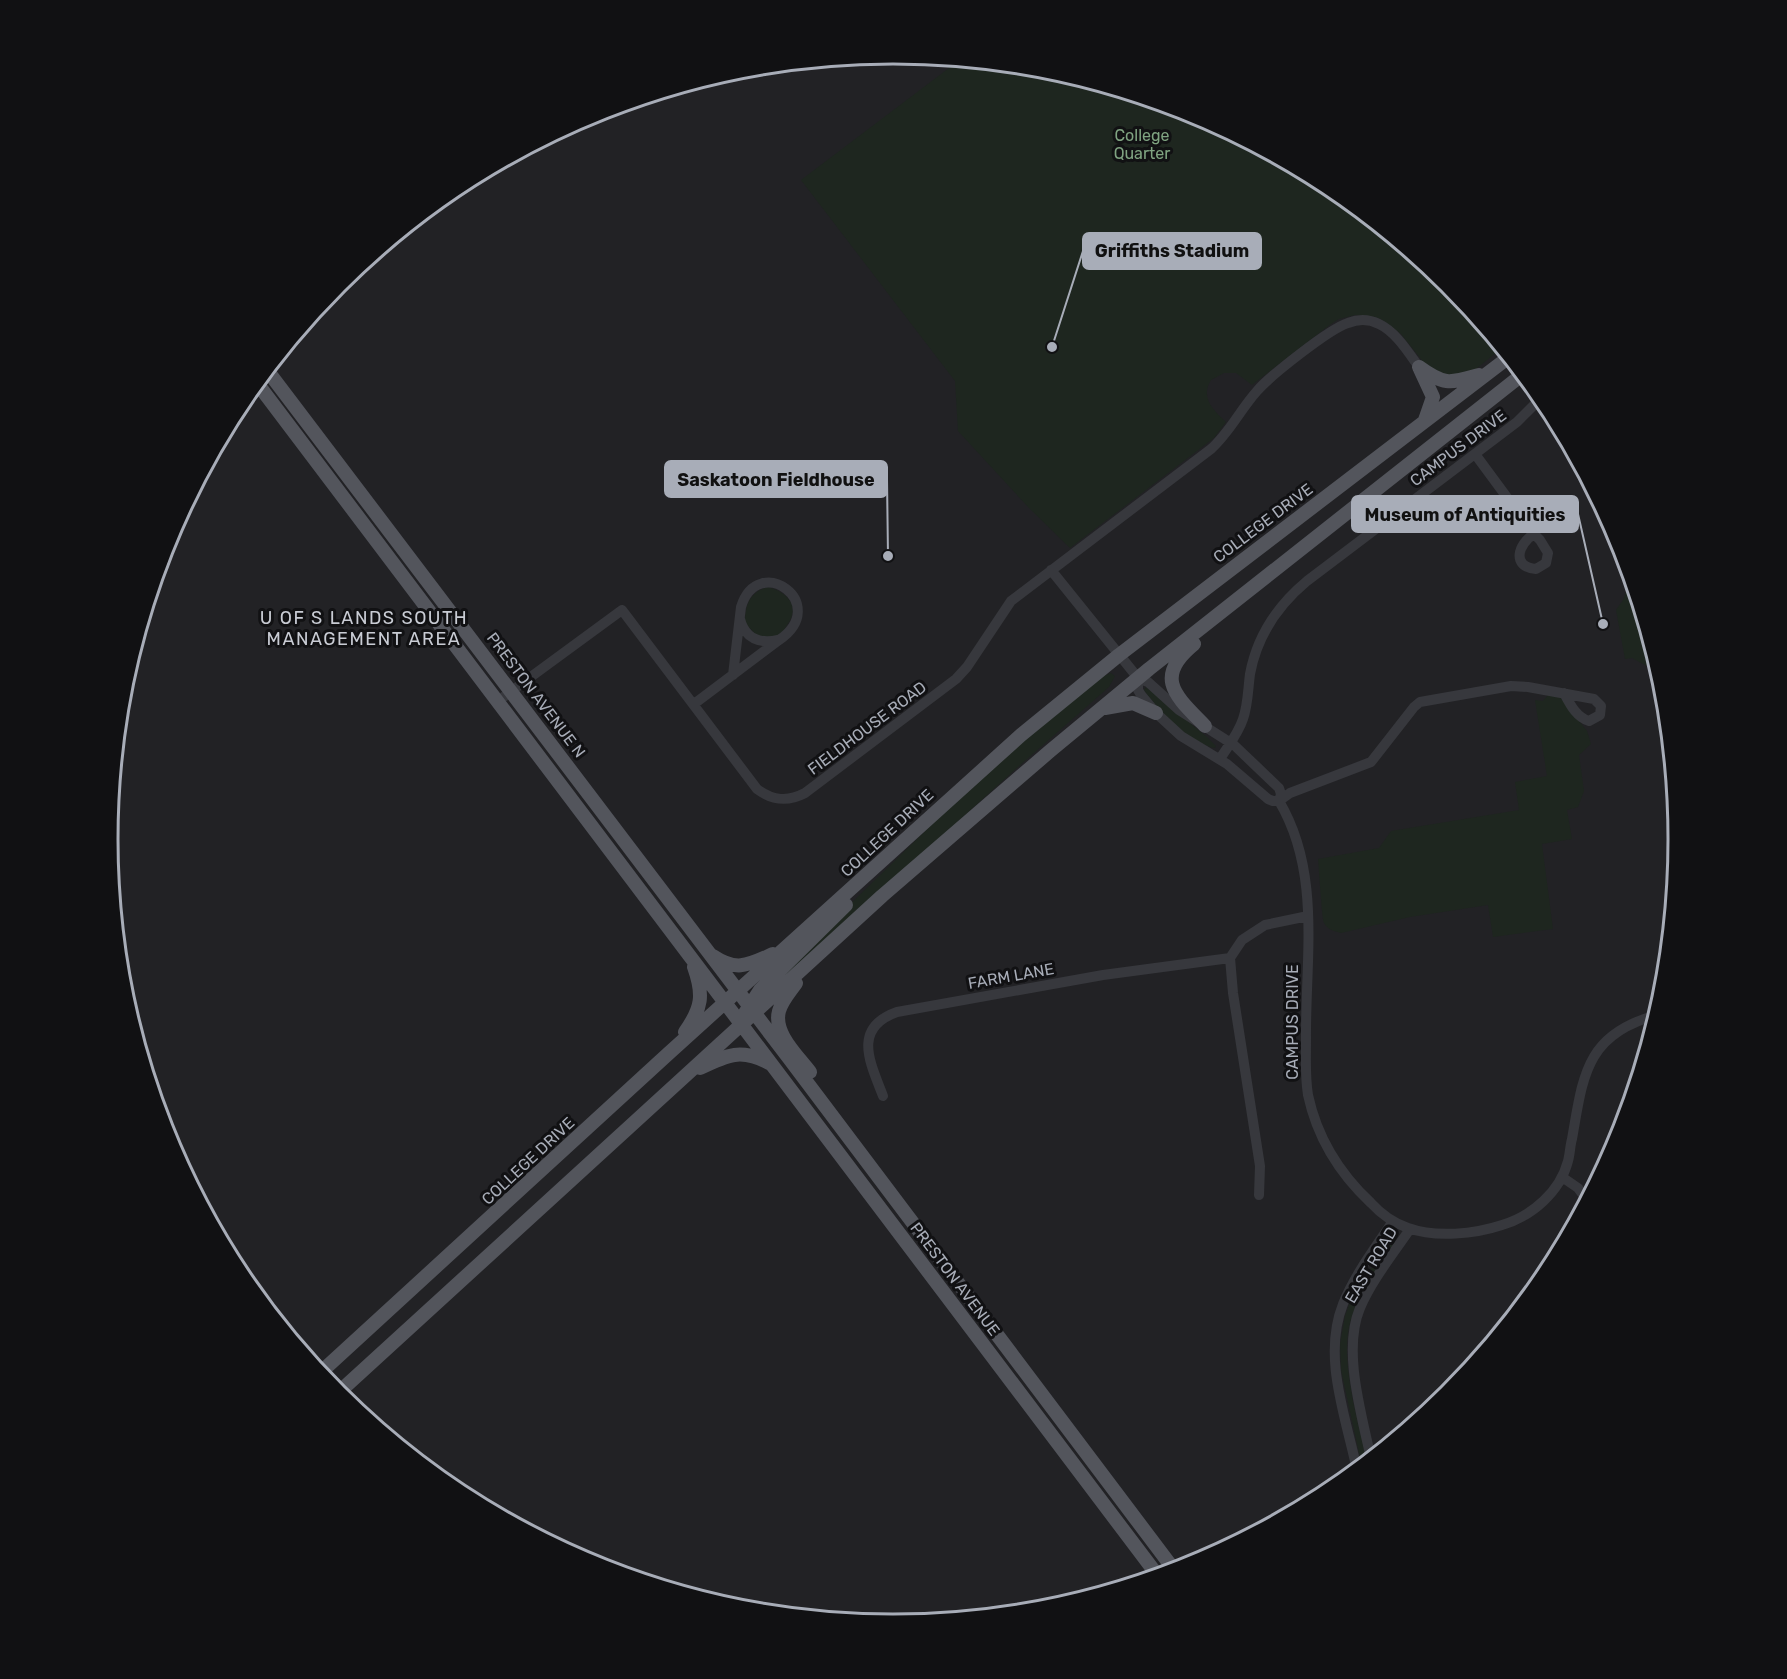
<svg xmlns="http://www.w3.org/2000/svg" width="1787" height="1679" font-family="Rubik,sans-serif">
<rect width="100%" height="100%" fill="#161618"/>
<!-- built -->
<path fill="#222225" d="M111 840a783 783 0 1 1 1566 0a783 783 0 1 1-1566 0Z"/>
<!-- green -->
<path fill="#1e261f" d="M942 59 1047 69 1194 114 1330 187 1449 284 1502 348 1471 373 1446 376 1424 363 1401 334 1384 321 1375 317 1355 315 1339 319 1331 324 1252 385 1236 373H1224L1211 380C1200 398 1213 410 1226 422L1214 438 1070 548 1029 508 958 431 955 381 801 180 949 68Z
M1632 580 1659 670 1656 671 1632 658 1625 659 1616 610 1623 600 1630 581Z
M768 587C787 592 801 606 787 625 784 631 779 636 772 637 768 638 762 637 758 637L745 623C745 606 749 592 768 587Z
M1111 673 1115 676 1109 687 1018 767 783 980 771 989 761 991 953 804 1013 750 1101 677Z
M1146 687 1207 737 1216 746 1215 748C1190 744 1158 710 1144 690Z
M1548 695 1560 697 1587 731 1591 744 1579 755 1584 791 1578 807 1567 810 1572 839 1542 844 1553 929 1493 937 1488 905 1410 917 1341 933C1334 931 1328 930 1324 923 1322 920 1319 869 1318 859L1379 848 1391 831 1519 810 1515 782 1547 776 1535 700 1543 701Z
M1391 1237 1394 1238 1395 1242C1382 1264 1366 1285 1355 1309 1335 1349 1358 1419 1367 1462L1362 1467 1341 1370 1340 1344 1345 1316 1350 1302Z"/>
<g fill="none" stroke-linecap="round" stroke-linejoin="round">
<!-- minor -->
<path stroke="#37383d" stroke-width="10" d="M1475 454 1534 534C1518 544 1511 567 1536 569L1546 563 1548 553 1540 540 1534 534
M1051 570 1138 678 1148 682 1179 710 1234 745 1279 788 1281 794 1279 801C1322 873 1305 960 1306 1041 1306 1059 1305 1077 1308 1095 1317 1137 1340 1174 1371 1203 1381 1214 1394 1223 1408 1228 1436 1238 1475 1234 1502 1225 1532 1216 1560 1192 1568 1161 1570 1154 1570 1146 1572 1139 1583 1077 1585 1034 1657 1015
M740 619C745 639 760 644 778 640
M1138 678V690L1141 695 1156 713 1181 736 1227 764 1268 799 1273 801H1279
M498 701 622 610 757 789C773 801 788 802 805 793L956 679 967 667 1011 601 1211 449C1230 432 1240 410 1257 391 1270 376 1329 329 1348 323 1358 319 1369 319 1379 324 1396 332 1408 352 1419 367
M694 704 779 640C832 604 758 551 741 607L733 675
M1220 759C1228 746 1238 734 1243 719 1248 705 1248 689 1250 674 1257 636 1277 606 1307 581L1517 422 1542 397
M1279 801 1290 793 1371 762 1414 707 1420 702 1511 686 1528 687 1594 699 1601 706 1600 715 1589 721C1576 717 1570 704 1564 693
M883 1096C870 1062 852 1028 897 1012L1103 975 1230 958
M1562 1177 1578 1188 1587 1200
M1259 1195 1260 1166 1233 993 1230 958 1242 940 1265 925 1308 916
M1371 1459C1362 1415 1342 1351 1360 1308 1372 1280 1393 1254 1410 1229
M1357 1470C1346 1417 1322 1357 1343 1304 1355 1274 1376 1247 1393 1221"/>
<!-- major -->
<path stroke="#53555c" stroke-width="14" d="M1419 367C1445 386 1450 383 1479 375
M1420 369 1433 397 1425 420
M267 370C572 769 873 1170 1175 1571
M257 383 1158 1576
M1194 644C1152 678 1177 697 1205 726
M1105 708 1133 703 1156 713
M713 956C737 972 748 965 773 954
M796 983C790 992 782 1000 779 1011 773 1033 797 1055 810 1072
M745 1013 760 990 846 905
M685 1032C702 1008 704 995 694 967
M700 1068C727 1055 741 1048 769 1063
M320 1373 669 1053 1021 735 1119 655 1509 357
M337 1394 882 896 1050 751 1149 669 1523 374"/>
</g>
<g text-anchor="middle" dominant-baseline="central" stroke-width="6" stroke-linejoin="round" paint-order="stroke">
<!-- park labels -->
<g font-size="16" fill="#7fa381" stroke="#111113">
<text x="1142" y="135">College<tspan x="1142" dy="18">Quarter</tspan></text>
</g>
<!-- street labels -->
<g font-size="16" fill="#a8adb8" stroke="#111113">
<text transform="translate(1458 448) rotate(-37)">CAMPUS DRIVE</text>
<text transform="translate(1263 523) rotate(-37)">COLLEGE DRIVE</text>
<text transform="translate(536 695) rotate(53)">PRESTON AVENUE N</text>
<text transform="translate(867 728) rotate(-37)">FIELDHOUSE ROAD</text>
<text transform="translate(887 833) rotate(-43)">COLLEGE DRIVE</text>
<text transform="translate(1011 976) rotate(-10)">FARM LANE</text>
<text transform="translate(1292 1022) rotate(-90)">CAMPUS DRIVE</text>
<text transform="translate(528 1161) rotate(-43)">COLLEGE DRIVE</text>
<text transform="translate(1371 1265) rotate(-59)">EAST ROAD</text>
<text transform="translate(955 1279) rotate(53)">PRESTON AVENUE</text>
</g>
<!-- neighbourhood labels -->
<g font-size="18" letter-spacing="1.5" fill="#c9ccd4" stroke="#111113">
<text x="364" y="618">U OF S LANDS SOUTH<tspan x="364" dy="21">MANAGEMENT AREA</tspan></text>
</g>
</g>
<!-- crop -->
<path d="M0 0H1787V1679H0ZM118 839a775 775 0 1 1 1550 0a775 775 0 1 1-1550 0Z" fill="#111113" fill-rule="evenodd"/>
<path fill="none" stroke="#a8adb8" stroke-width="3" d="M118 839a775 775 0 1 1 1550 0a775 775 0 1 1-1550 0Z"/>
<!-- callouts -->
<path fill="none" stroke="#a8adb8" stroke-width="2" d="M1052 347L1083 251M888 556L887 479M1603 624L1578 514"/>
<g fill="#a8adb8" stroke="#111113" stroke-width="2">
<circle cx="1052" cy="347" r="6"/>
<circle cx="888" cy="556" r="6"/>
<circle cx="1603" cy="624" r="6"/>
</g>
<g fill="#a8adb8" stroke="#a8adb8" stroke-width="2">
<rect x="1083" y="233" width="178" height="36" rx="6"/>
<rect x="665" y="461" width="222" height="36" rx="6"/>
<rect x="1352" y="496" width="226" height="36" rx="6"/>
</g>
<g font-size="18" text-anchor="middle" font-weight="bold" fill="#111">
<text x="1172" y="257">Griffiths Stadium</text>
<text x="776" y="486">Saskatoon Fieldhouse</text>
<text x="1465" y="521">Museum of Antiquities</text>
</g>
</svg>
